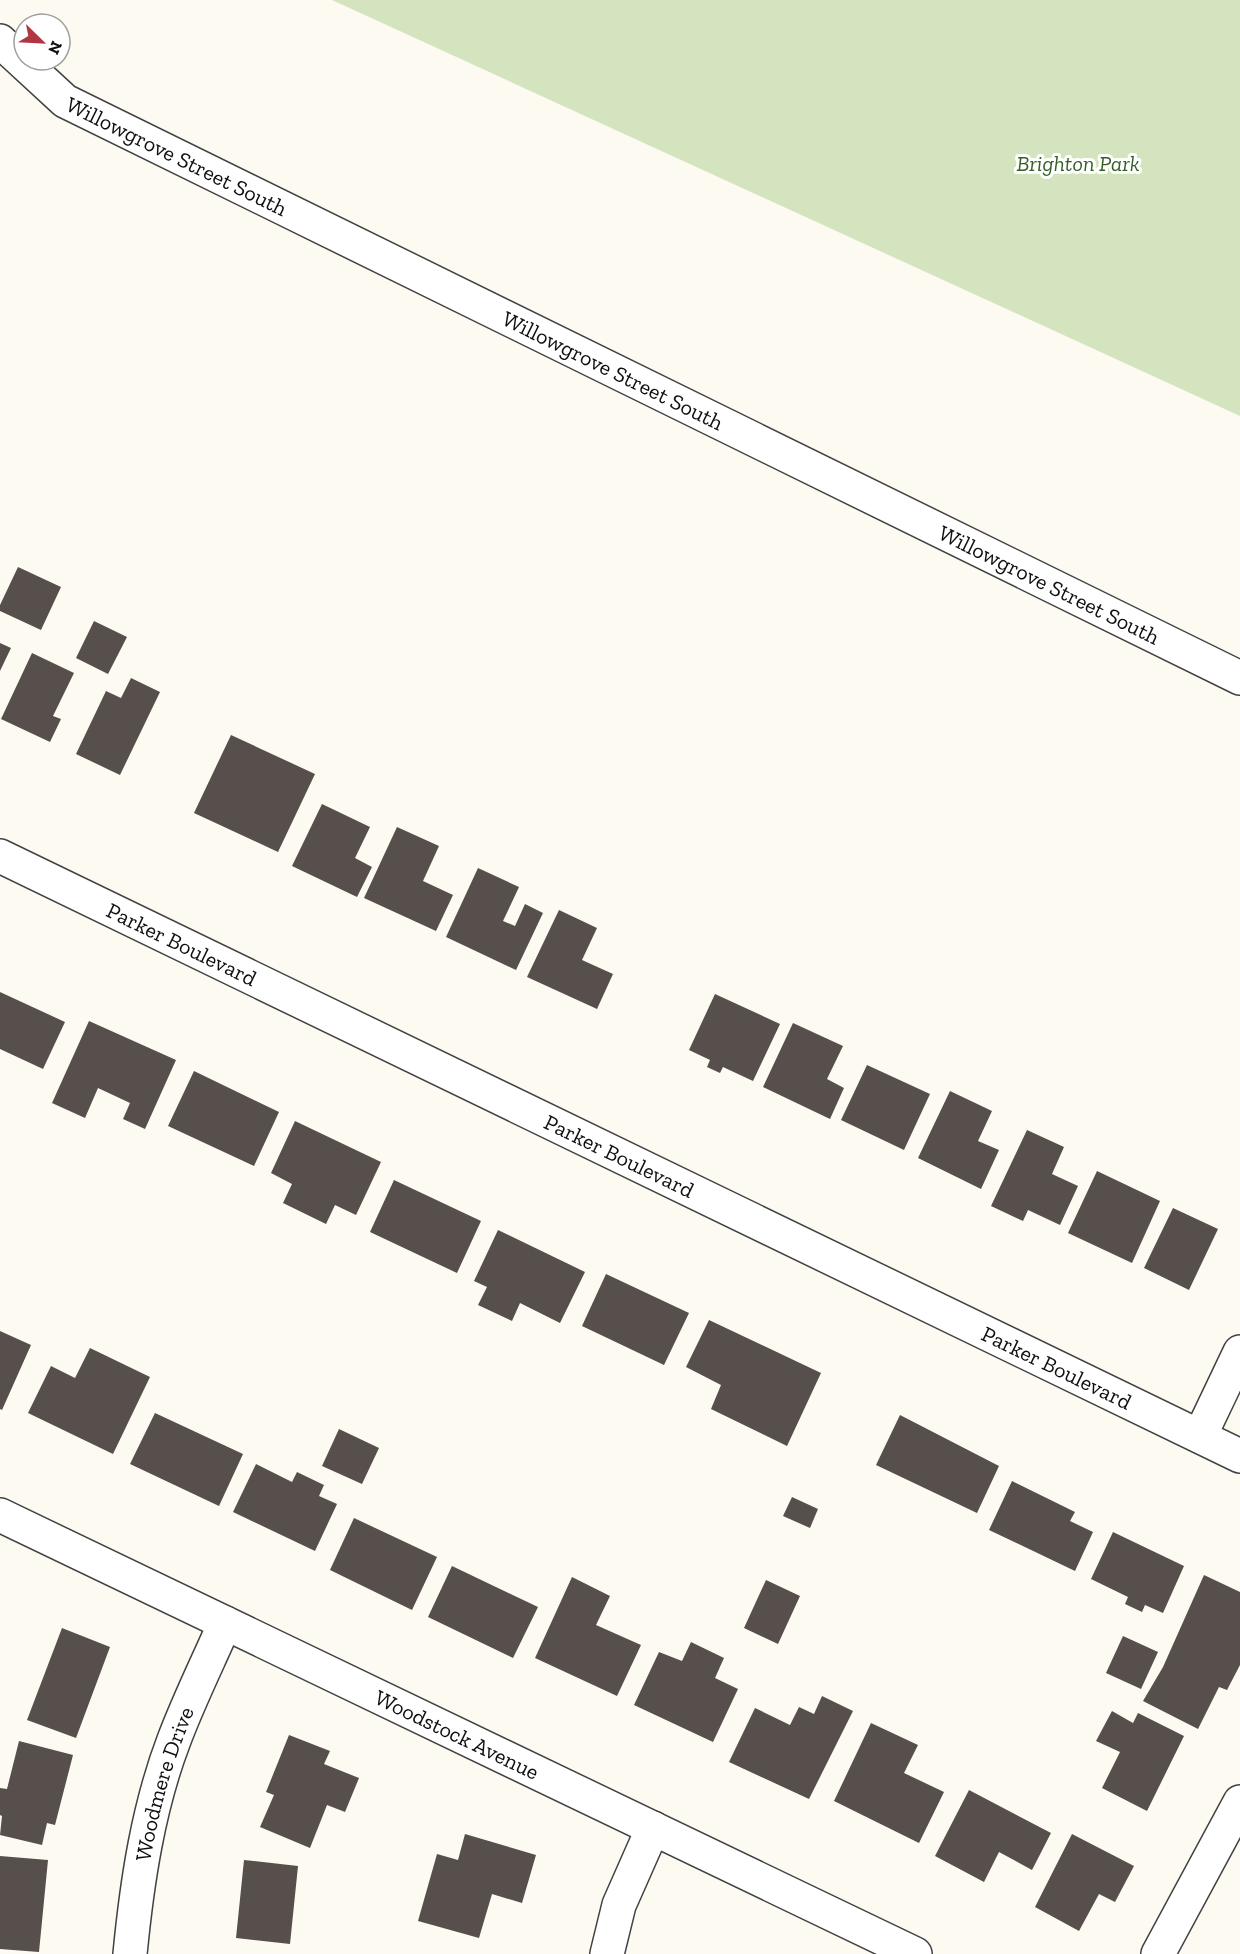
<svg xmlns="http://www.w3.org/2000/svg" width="1240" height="1954" font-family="'Zilla Slab',serif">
<rect width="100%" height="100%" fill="#fdfaf2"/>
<!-- green -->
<path fill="#d4e4bf" d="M332 0H1240V416Z"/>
<!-- building -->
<path fill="#564f4c" d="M18 567 61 587 41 630 0 611V605Z
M94 621 127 637 108 674 76 658Z
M0 643 11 648 0 671Z
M32 653 74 673 53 716 61 719 50 742 1 719Z
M131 678 160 692 120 775 76 754 106 691 121 698Z
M231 735 315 774 278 852 194 813Z
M322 804 370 827 355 858 372 867 357 897 292 866Z
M397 827 439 846 423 881 453 895 436 931 364 898Z
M478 868 519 887 503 921 515 926 525 904 543 913 516 970 446 937Z
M559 910 597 928 582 960 613 974 597 1009 527 977Z
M0 992 65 1022 43 1069 0 1049Z
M715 994 780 1024 753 1081 723 1067 720 1073 707 1067 710 1060 689 1050Z
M89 1021 176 1060 145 1129 123 1119 130 1103 98 1088 85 1118 52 1103Z
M793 1023 843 1046 827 1079 844 1088 830 1119 763 1087Z
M867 1065 930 1094 904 1150 841 1120Z
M194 1071 279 1112 254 1166 168 1126Z
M950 1091 992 1111 978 1141 999 1150 981 1189 918 1158Z
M295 1121 381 1162 356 1215 335 1205 326 1224 283 1203 292 1184 271 1173Z
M1027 1130 1064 1147 1052 1174 1078 1186 1060 1225 1028 1210 1023 1221 991 1206Z
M1097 1171 1160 1201 1132 1263 1068 1233Z
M394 1180 481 1221 457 1273 370 1232Z
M1173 1208 1218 1229 1189 1290 1144 1268Z
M498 1230 585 1272 560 1323 520 1303 512 1321 478 1305 487 1287 474 1281Z
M606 1274 689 1313 664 1365 582 1326Z
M709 1320 821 1373 787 1446 711 1409 721 1385 686 1367Z
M0 1331 31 1345 2 1410 0 1409Z
M90 1348 150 1377 113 1454 28 1413 51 1366 75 1378Z
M155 1413 243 1454 219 1506 130 1464Z
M900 1415 999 1466 977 1513 876 1465Z
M339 1429 379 1448 362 1484 322 1466Z
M256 1464 292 1482 297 1472 324 1485 319 1496 337 1504 315 1551 233 1512Z
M1012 1481 1075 1512 1070 1521 1093 1532 1075 1571 989 1530Z
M792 1497 818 1509 810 1528 783 1516Z
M354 1518 437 1557 412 1610 330 1570Z
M1113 1532 1184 1566 1163 1613 1145 1605 1142 1612 1125 1604 1128 1597 1091 1579Z
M452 1566 538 1607 513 1658 428 1617Z
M1204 1575 1240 1592V1665L1227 1690 1219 1687 1198 1729 1143 1701 1163 1667Z
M572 1577 610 1596 596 1625 641 1645 617 1696 535 1658Z
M766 1580 800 1596 778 1644 744 1628Z
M62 1628 110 1647 76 1738 27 1720Z
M1123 1636 1158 1652 1141 1689 1106 1673Z
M691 1642 724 1658 715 1678 738 1689 713 1742 634 1705 659 1652 682 1661Z
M822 1696 853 1711 809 1799 729 1762 755 1708 790 1725 799 1707 814 1714Z
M1112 1711 1133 1723 1138 1713 1184 1736 1147 1811 1102 1788 1120 1752 1096 1741Z
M871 1723 918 1745 904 1773 944 1792 919 1843 834 1801Z
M289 1735 330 1751 324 1764 359 1778 345 1812 327 1805 310 1848 260 1827 274 1795 266 1792Z
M19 1741 73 1755 55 1825 47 1823 42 1845 0 1835 2 1816 0 1815V1788L7 1789Z
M969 1790 1051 1833 1032 1870 999 1852 984 1882 935 1856Z
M465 1834 536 1855 522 1903 492 1894 479 1938 418 1921 437 1854 458 1860Z
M1072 1834 1134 1866 1115 1902 1099 1894 1079 1931 1035 1907Z
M0 1856 48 1860 39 1952 0 1949Z
M244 1860 298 1866 290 1944 236 1938Z"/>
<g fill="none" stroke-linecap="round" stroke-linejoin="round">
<!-- minor casing -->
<g stroke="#424242" stroke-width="36">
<g id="minor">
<path id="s1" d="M0 41 65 101 1240 678"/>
<path id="s2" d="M0 856 1240 1456"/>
<path d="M1200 1436 1240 1352"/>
<path id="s3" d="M0 1515 915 1954"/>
<path id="s4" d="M130 1954C137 1882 148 1808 174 1740 189 1700 208 1662 225 1623"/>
<path d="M607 1954 619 1905 653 1828"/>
<path d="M1158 1954 1240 1802"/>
</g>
</g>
<!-- minor -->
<use href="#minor" stroke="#fff" stroke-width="33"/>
</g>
<g text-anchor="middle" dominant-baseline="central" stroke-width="6" stroke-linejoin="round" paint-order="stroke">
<!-- street labels -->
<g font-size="22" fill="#0f0f0f" stroke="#fff">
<text stroke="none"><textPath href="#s1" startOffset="213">Willowgrove Street South</textPath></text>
<text stroke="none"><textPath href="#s1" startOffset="699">Willowgrove Street South</textPath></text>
<text stroke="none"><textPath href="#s1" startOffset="1185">Willowgrove Street South</textPath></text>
<text stroke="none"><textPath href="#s2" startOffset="202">Parker Boulevard</textPath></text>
<text stroke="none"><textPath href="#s2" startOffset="688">Parker Boulevard</textPath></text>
<text stroke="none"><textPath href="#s2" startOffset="1174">Parker Boulevard</textPath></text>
<text stroke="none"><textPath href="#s3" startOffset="507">Woodstock Avenue</textPath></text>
<text stroke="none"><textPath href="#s4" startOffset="174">Woodmere Drive</textPath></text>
</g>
<!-- park labels -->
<g font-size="22" font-style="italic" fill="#355f26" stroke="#fff">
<text x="1078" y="163">Brighton Park</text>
</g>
</g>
<!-- north arrow -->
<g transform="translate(42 42) rotate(114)"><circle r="28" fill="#ffffff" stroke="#9f9f9f" stroke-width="1.5"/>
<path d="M0-4.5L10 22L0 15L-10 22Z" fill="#af3742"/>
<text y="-9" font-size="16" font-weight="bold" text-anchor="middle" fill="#0f0f0f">N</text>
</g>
</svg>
